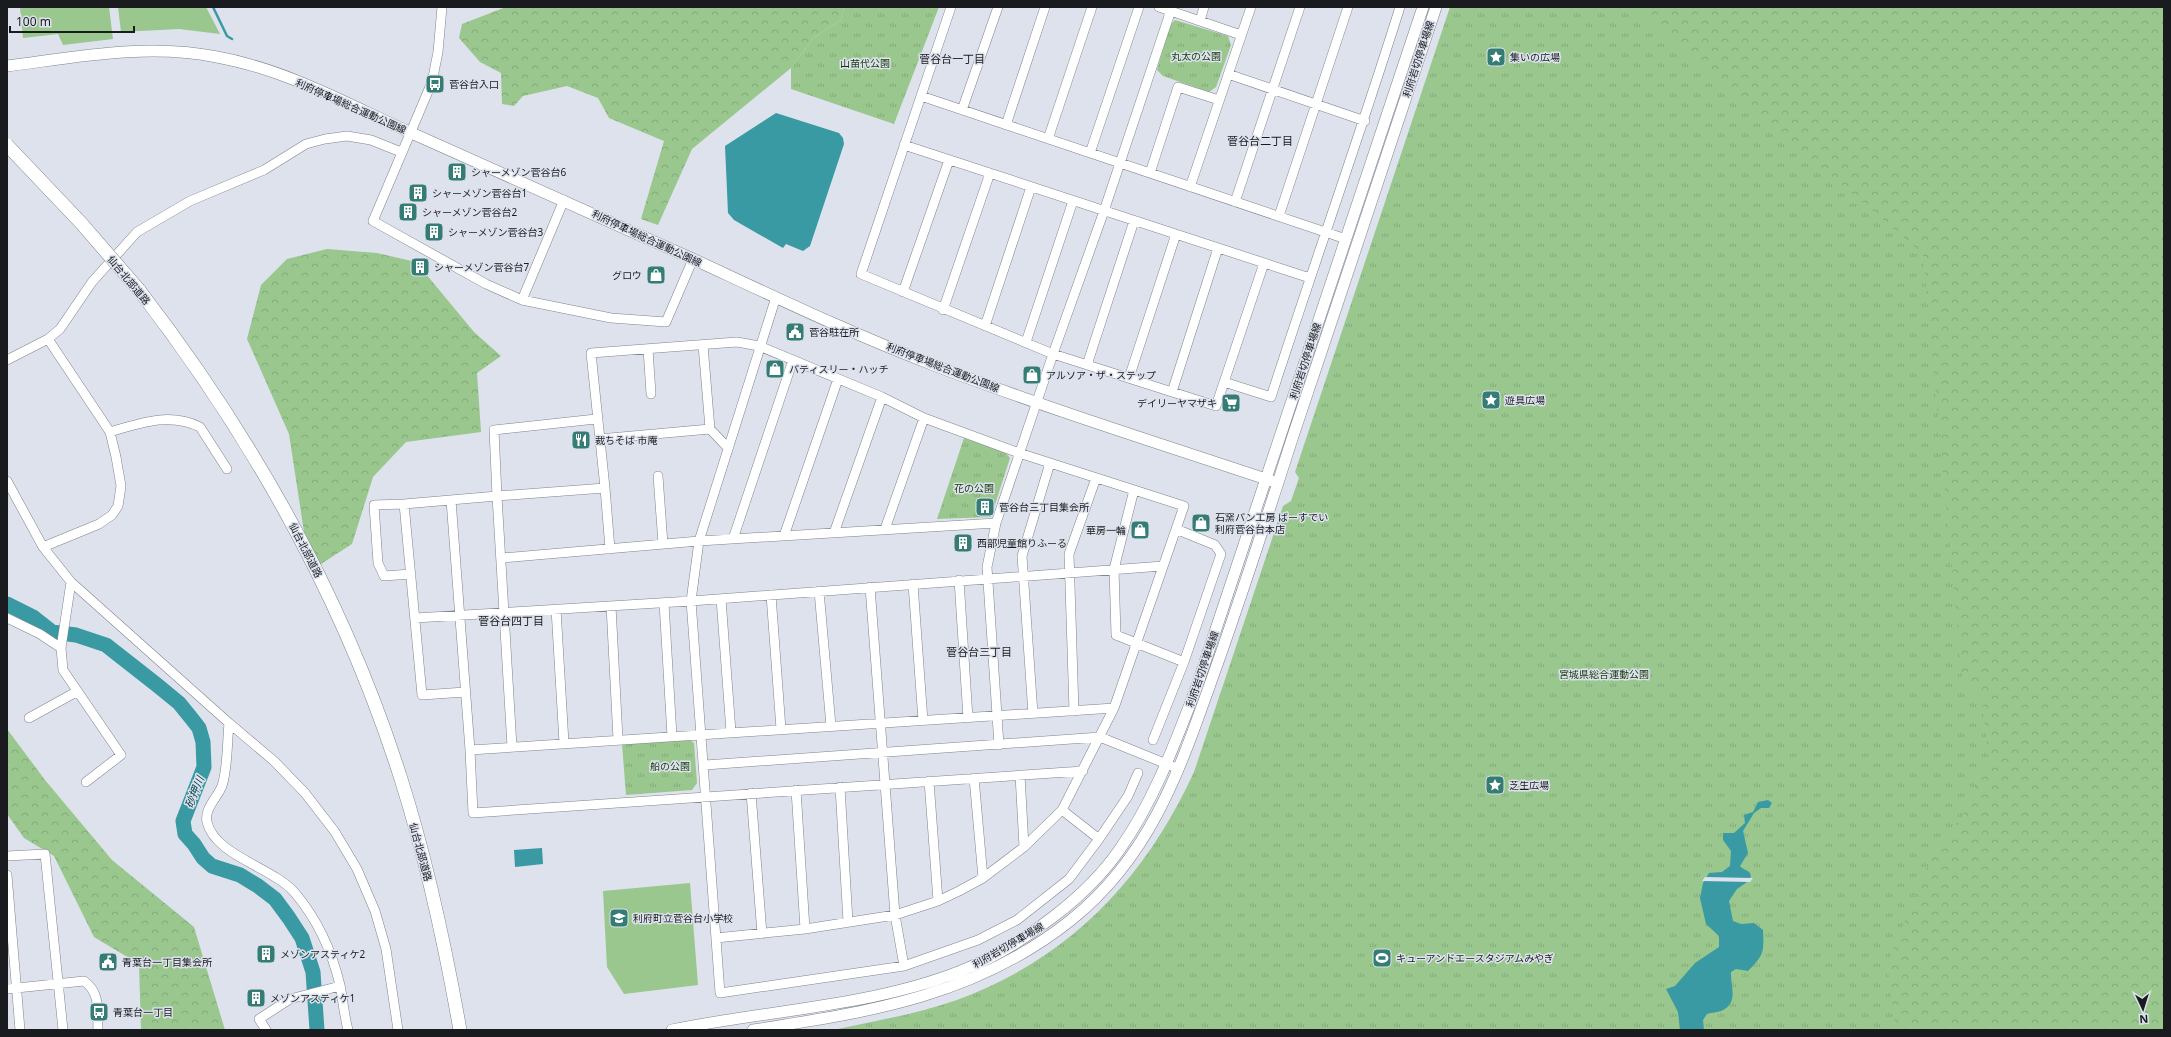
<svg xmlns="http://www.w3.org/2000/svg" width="2171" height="1037" font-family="'Noto Sans','Noto Sans JP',sans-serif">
<defs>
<pattern id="forest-crowns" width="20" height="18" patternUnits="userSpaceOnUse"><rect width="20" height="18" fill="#99c78d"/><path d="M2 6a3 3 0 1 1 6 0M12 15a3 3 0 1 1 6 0" fill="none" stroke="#83aa79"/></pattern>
<pattern id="park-tufts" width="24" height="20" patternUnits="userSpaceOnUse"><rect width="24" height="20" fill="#99c78d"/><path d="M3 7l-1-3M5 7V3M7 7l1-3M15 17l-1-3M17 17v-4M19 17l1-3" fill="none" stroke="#83aa79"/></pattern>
</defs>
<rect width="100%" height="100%" fill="#dde2ed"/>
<!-- green -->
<path fill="#99c78d" d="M20 7H109L113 39 63 45 58 34 23 38Z
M118 7H206L220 34 179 29 121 32Z
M690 883 698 985 624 994 607 967 603 891Z"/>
<!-- forest -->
<path fill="url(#forest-crowns)" d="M506 7H844L841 20 813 38 791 68 692 149 658 225 641 219 664 141 609 118 598 98 567 86 523 96 514 106 502 104 501 73 480 62 459 38 462 24Z
M1567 7H2164V1030H1704Z
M327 249 377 253 416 262 474 332 501 356 477 373 481 432 406 442 373 477 352 544 310 571 289 434 247 339 261 285 287 259Z
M7 729 45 780 112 860 194 927 225 1030H141L139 964 94 937 54 856 24 838 7 814Z"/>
<!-- park -->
<path fill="url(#park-tufts)" d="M844 7H939L894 124 791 89V68L813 38 841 20Z
M1450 7H1633L1923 254 1962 678 1982 702 1989 762 1971 795 1963 815 1931 858 1887 965 1896 1030H833C875 1021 917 1014 957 1000 1069 959 1145 879 1194 772L1283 506 1291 501 1299 478 1295 472Z
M1175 20 1228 36 1231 45 1216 87 1209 92 1163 76 1157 70 1170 25Z
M964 438 1006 453 1010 458 991 517 937 519Z
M687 738 694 743 697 783 692 790 626 795 622 744Z"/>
<!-- water -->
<path fill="#399aa3" d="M776 113 839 133 843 138 844 144 810 246 803 251 786 244 783 248 734 220 728 213 725 146Z
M1768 800 1772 803 1769 808H1761L1754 813 1743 831 1748 853 1740 866C1745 872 1753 869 1750 880L1737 889 1729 901 1733 921 1741 924 1754 923 1763 930C1764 952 1764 955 1748 971L1736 969 1731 972C1730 985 1739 1002 1723 1010 1718 1013 1712 1012 1707 1014L1703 1020 1704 1030H1680L1678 1012 1666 989 1675 986 1695 963 1719 947V936L1706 924 1700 898 1703 883 1709 873 1722 872 1730 866 1731 851 1723 840V833H1734L1745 823 1744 815 1753 812 1758 802Z
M542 848 543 864 515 867 514 850Z"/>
<!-- pier -->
<path fill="#dde2ed" d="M1705 877 1753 878 1750 882 1702 881Z"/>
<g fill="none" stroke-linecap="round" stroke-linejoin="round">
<!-- stream -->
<path stroke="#399aa3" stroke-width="2.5" d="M213 7 227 36 232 39"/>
<!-- river -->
<path stroke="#399aa3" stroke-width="15" d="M7 604 33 617 52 632 76 635 106 645 157 685 179 703 192 719 199 728 203 742 204 767 183 821 185 834 194 844 203 858 212 866 240 875 258 886 275 899 289 918 302 938 313 972 317 1030"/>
<!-- minor casing -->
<g stroke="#7f838d" stroke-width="10">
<path id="minor" d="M442 7 438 52 432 82 373 221 486 284 522 300 611 318 666 322 693 259
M951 7 861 274 1053 354 1216 406 1264 263
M1159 7 1241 35
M1200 21 1204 7
M1228 74 1365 121
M921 96 1346 239
M962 110 998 7
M1006 125 1045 7
M1048 139 1092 7
M904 145 1310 278
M1090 153 1139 7
M1150 173 1178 87 1219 100
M1190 187 1251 7
M1235 202 1300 7
M1279 216 1348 7
M903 292 949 160
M776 297 699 541 691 601 720 993 904 966 978 940 1017 920 1069 879 1099 839 1128 796 1138 773
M522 300 564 200
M943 310 990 173
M985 326 1031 187
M1026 342 1073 201
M703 345 710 429
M648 349 651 394
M7 360 48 339 60 329 92 282 137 232 190 201 264 170 306 144 325 139 347 136 371 140 401 152
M1087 365 1134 221
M1129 378 1176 234
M1224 382 1271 397C1313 267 1359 138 1400 7
M1172 392 1218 248
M596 419 494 430 497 496 605 488 591 353 737 342 759 346 882 397 924 418 1019 453 1184 506 1114 708 1062 810 1024 847 983 878 959 891 938 901 895 915 805 929 716 938
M110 432C140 423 170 412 200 427L227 469
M599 439 710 429 728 448
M658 476 663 544
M7 481 43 547 71 582 229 723 274 761 305 793 335 832 357 869 375 911 386 949 398 1030
M605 488 610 549
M1134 490 1114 569 1116 635 1184 662
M451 500 470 750
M404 504 374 505 378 563 384 576 411 574
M885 529 924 418
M834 533 882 397
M784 536 838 379
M733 539 793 360
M43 547 99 524 112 515 118 506 121 486 116 457 110 432 48 339
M501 558 699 541 996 523
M959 580 968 718
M71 582 61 648 63 670 121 755 86 782
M913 584 923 721
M870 587 895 915 904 966
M819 591 831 726
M771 595 781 729
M721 599 731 732
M664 603 672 736
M611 606 618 739
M556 609 564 743
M7 618 40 634 61 648
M415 618 691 601 1163 566
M465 692 422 695 404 504 497 496 512 747
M1074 711 1069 554 1096 478
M1033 714 1022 556 1050 463
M29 718 76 692
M229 723C227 743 228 767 222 786 217 798 204 809 207 822 215 856 273 867 295 893 317 919 332 952 340 985 343 1000 344 1015 348 1030
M1153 740 1184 662 1221 554 1215 545 1176 529
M999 745 987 567 996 523 1053 354 1104 211 1172 7
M705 765 1100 737 1179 769
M1083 771 473 813 470 750C684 735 899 724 1114 708
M1020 775 1024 847
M974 778 983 878
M929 781 938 901
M840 787 848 922
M796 790 805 929
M751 793 762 934
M1062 810 1099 839
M7 856 45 854 63 1030
M7 875 20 1030
M7 989 84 981C101 993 97 1011 98 1030
M266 1030 259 1019 290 999 340 986"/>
</g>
<!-- major casing -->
<g stroke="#7f838d" stroke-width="12">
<path id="major" d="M7 66C77 57 147 43 217 57 284 69 346 103 407 131 503 173 598 216 693 259 773 296 854 335 936 366 1049 409 1164 445 1278 483
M672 1030C767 1010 879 1006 968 968 998 955 1027 937 1053 917 1078 898 1102 875 1120 849 1155 799 1175 743 1197 686L1423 7
M753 1030C869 1012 976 996 1071 920 1156 852 1183 759 1218 662 1244 588 1268 514 1292 439 1340 295 1389 151 1436 7"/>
</g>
<!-- highway casing -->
<g stroke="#7f838d" stroke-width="14">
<path id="highway" d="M139 290C254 439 344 599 401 779 427 861 445 945 460 1030"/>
</g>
<!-- minor -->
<use href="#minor" stroke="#fff" stroke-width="9"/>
<!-- major -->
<use href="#major" stroke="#fff" stroke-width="11"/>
<!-- highway -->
<use href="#highway" stroke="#fff" stroke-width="13"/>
<!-- highway-bridge casing -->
<g stroke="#7f838d" stroke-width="14" stroke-linecap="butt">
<path id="highway-bridge" d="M7 145 82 224 139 290"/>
</g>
<!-- highway-bridge -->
<use href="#highway-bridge" stroke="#fff" stroke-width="13"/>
</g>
<!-- icons -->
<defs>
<g id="sight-square" transform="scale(1)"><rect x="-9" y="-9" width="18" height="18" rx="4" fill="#357c74" stroke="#dde2ed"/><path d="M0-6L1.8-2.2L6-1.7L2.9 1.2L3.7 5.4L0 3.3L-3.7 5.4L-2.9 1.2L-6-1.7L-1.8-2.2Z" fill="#fff"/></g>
<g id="bus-square" transform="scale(1)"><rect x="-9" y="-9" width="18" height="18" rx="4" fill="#357c74" stroke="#dde2ed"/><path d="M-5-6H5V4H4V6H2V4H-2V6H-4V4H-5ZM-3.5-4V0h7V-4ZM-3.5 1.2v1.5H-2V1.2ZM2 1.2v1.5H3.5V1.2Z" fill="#fff"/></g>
<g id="building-square" transform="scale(1)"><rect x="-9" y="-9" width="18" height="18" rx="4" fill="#357c74" stroke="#dde2ed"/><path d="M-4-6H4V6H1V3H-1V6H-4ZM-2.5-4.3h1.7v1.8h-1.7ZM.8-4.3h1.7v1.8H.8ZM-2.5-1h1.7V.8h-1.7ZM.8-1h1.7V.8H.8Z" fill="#fff"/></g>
<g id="shop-square" transform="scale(1)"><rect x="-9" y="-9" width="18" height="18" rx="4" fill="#357c74" stroke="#dde2ed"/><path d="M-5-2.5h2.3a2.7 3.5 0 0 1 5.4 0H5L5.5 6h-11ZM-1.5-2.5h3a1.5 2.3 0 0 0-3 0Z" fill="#fff"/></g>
<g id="civic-square" transform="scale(1)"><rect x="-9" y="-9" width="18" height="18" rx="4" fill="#357c74" stroke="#dde2ed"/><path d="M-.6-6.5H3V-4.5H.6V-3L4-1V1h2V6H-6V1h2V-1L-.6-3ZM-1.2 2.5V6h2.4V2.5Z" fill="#fff"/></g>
<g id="supermarket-square" transform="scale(1)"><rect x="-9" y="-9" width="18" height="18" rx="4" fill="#357c74" stroke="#dde2ed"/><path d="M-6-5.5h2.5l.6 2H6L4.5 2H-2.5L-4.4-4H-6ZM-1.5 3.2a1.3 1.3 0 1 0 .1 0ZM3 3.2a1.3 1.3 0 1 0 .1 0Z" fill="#fff"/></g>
<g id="restaurant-square" transform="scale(1)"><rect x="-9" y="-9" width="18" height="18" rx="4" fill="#357c74" stroke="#dde2ed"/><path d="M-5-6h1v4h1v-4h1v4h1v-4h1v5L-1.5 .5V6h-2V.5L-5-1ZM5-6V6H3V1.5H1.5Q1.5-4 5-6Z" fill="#fff"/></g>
<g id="school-square" transform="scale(1)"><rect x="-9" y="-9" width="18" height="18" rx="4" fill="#357c74" stroke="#dde2ed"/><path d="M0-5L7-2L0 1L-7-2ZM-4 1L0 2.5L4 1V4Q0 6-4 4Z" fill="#fff"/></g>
<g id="stadium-square" transform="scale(1)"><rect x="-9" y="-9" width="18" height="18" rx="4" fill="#357c74" stroke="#dde2ed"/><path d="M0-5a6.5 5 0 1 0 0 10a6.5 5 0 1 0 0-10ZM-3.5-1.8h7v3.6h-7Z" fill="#fff"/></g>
</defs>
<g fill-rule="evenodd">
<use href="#sight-square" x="1496" y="57"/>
<use href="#bus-square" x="435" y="84"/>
<use href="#building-square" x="457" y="172"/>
<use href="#building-square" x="418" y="193"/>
<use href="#building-square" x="408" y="212"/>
<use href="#building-square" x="434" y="232"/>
<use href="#building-square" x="420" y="267"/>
<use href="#shop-square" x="656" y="275"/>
<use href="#civic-square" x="795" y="332"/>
<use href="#shop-square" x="775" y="369"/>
<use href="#shop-square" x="1032" y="375"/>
<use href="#sight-square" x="1491" y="400"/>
<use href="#supermarket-square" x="1231" y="403"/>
<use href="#restaurant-square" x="581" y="440"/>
<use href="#building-square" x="985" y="507"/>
<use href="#shop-square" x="1201" y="523"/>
<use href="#shop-square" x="1140" y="530"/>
<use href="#building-square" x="963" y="543"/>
<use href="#sight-square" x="1495" y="785"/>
<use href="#school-square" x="619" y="918"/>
<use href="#building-square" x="266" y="954"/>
<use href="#stadium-square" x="1382" y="958"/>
<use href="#civic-square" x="108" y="962"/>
<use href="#building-square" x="256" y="998"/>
<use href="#bus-square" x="99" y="1012"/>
</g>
<g text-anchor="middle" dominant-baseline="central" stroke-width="3" stroke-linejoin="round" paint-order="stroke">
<!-- park labels -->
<g font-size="10" fill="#123606" stroke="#dde2ed">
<text x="1196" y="56">丸太の公園</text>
<text x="865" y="63">山苗代公園</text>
<text x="974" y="488">花の公園</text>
<text x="1604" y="674">宮城県総合運動公園</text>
<text x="670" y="766">船の公園</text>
</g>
<!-- poi labels -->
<g font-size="10" fill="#191b1f" stroke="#dde2ed" text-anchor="start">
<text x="1510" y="57">集いの広場</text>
<text x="449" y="84">菅谷台入口</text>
<text x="471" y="172">シャーメゾン菅谷台6</text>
<text x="432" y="193">シャーメゾン菅谷台1</text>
<text x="422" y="212">シャーメゾン菅谷台2</text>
<text x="448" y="232">シャーメゾン菅谷台3</text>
<text x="434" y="267">シャーメゾン菅谷台7</text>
<text x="642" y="275" text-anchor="end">グロウ</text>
<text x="809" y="332">菅谷駐在所</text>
<text x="789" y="369">パティスリー・ハッチ</text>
<text x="1046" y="375">アルソア・ザ・ステップ</text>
<text x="1505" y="400">遊具広場</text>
<text x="1217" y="403" text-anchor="end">デイリーヤマザキ</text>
<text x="595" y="440">裁ちそば 市庵</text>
<text x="999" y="507">菅谷台三丁目集会所</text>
<text x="1215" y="517">石窯パン工房 ばーすでい<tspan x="1215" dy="12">利府菅谷台本店</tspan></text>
<text x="1126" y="530" text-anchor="end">華房一輪</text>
<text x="977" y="543">西部児童館りふーる</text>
<text x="1509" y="785">芝生広場</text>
<text x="633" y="918">利府町立菅谷台小学校</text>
<text x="280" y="954">メゾンアスティケ2</text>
<text x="1396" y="958">キューアンドエースタジアムみやぎ</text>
<text x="122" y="962">青葉台一丁目集会所</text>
<text x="270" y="998">メゾンアスティケ1</text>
<text x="113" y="1012">青葉台一丁目</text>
</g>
<!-- street labels -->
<g font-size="10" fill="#191b1f" stroke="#dde2ed">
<text transform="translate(1418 59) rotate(-72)">利府岩切停車場線</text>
<text transform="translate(351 106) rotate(24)">利府停車場総合運動公園線</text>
<text transform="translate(647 238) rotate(25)">利府停車場総合運動公園線</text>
<text transform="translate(129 280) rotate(50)">仙台北部道路</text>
<text transform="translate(1305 361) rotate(-72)">利府岩切停車場線</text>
<text transform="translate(943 367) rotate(21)">利府停車場総合運動公園線</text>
<text transform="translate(306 550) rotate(63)">仙台北部道路</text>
<text transform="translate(1202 669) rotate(-71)">利府岩切停車場線</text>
<text transform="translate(421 852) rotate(75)">仙台北部道路</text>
<text transform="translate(1008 945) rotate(-30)">利府岩切停車場線</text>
</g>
<!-- neighbourhood labels -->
<g font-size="11" fill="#191b1f" stroke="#dde2ed">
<text x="952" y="58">菅谷台一丁目</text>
<text x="1260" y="140">菅谷台二丁目</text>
<text x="511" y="620">菅谷台四丁目</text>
<text x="979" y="651">菅谷台三丁目</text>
</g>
<!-- water labels -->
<g font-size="11" font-style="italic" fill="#003e43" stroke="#dde2ed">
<text transform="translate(194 792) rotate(-68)">砂押川</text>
</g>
</g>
<!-- border -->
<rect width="2171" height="1037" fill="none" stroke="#191b1f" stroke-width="16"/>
<!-- north arrow -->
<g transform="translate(2143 1009) rotate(176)" stroke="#dde2ed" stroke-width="3" paint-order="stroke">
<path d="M0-3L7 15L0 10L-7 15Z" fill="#191b1f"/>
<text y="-6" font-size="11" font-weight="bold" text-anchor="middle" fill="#191b1f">N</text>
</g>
<!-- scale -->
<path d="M10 26v6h124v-6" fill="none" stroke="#191b1f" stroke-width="2"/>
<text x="16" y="26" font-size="12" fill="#191b1f" stroke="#dde2ed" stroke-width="3" paint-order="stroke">100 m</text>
</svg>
